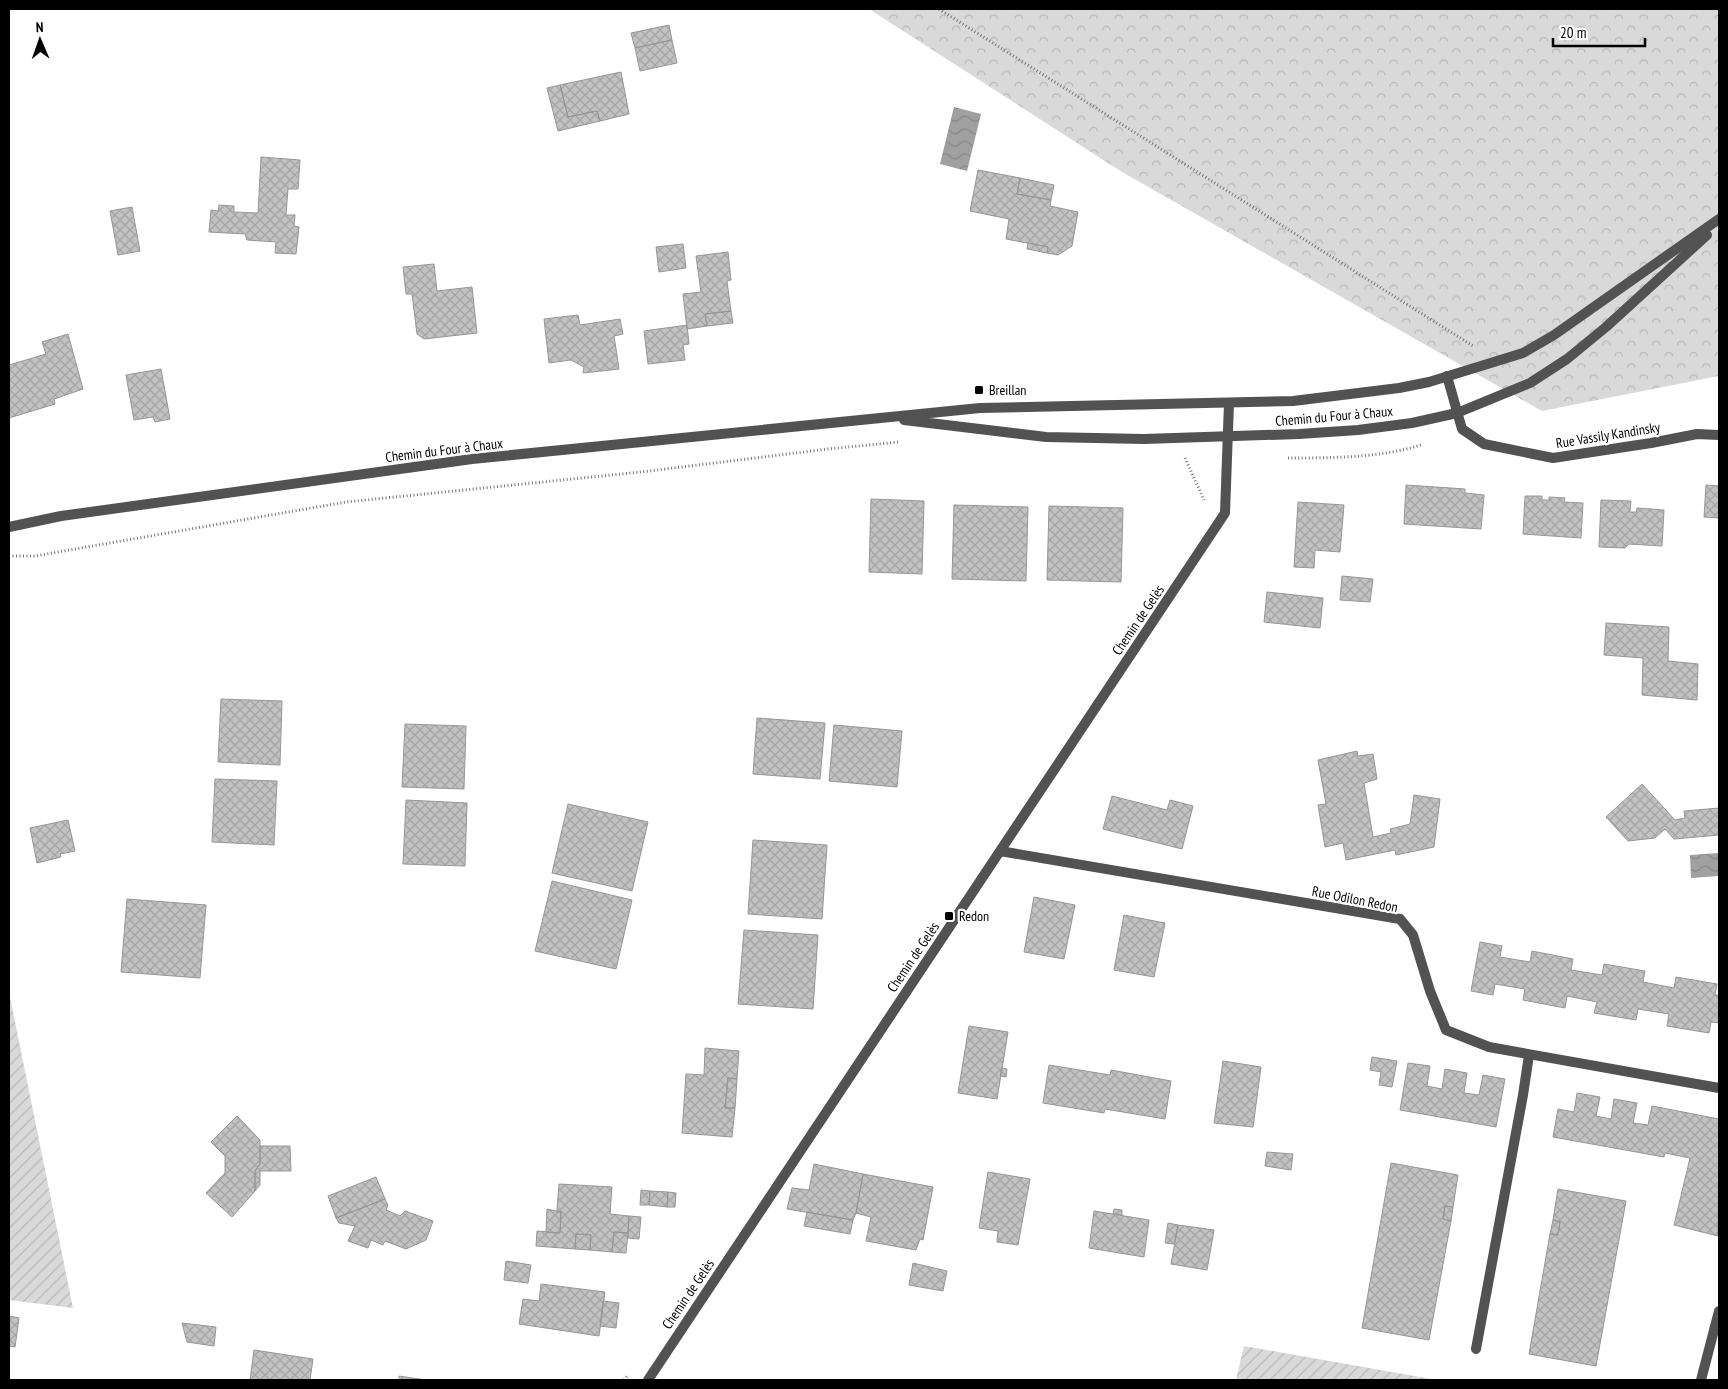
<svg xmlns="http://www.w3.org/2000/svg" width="1728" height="1389" font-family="'PT Sans Narrow',sans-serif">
<defs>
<pattern id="forest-crowns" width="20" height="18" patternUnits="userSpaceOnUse" patternTransform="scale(1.25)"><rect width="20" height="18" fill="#d9d9d9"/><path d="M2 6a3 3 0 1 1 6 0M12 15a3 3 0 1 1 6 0" fill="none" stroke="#b8b8b8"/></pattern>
<pattern id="garden-furrows" width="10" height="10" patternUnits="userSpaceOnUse" patternTransform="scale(1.25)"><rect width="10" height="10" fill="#d9d9d9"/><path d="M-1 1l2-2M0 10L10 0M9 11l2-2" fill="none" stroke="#b8b8b8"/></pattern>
<pattern id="water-waves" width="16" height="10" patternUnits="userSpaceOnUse" patternTransform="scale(1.25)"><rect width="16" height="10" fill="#a0a0a0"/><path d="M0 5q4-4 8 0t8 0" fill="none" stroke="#888"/></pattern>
<pattern id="building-cross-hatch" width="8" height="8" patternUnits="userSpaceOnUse" patternTransform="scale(1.25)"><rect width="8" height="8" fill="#c2c2c2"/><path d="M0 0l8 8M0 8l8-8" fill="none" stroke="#a5a5a5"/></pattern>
</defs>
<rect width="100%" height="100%" fill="#fff"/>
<!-- forest -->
<path fill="url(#forest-crowns)" d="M869 9H1719V376L1542 411 1122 172Z"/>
<!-- garden -->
<path fill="url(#garden-furrows)" d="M9 992 73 1308 9 1300Z
M1244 1346 1437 1380H1236Z"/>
<!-- water -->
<path fill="url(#water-waves)" d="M954 107 981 114 967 171 940 164Z
M1719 853V876L1691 878 1690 855Z"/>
<!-- building -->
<path fill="url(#building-cross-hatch)" stroke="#969696" d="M669 25 672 40 635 48 631 33Z
M672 40 677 63 640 71 635 48Z
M621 72 629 114 600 121 597 111 568 117 560 85Z
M560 85 568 117 597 111 600 121 558 131 547 88Z
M261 157 300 160 298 189H288L286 215H295L294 226 299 227 296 254 275 253 276 242 247 240 245 234 209 232 211 210 218 211 219 205 234 206V212L258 213Z
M978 170 1020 178 1017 194 1051 200 1050 206 1078 212 1072 246 1058 255 1047 253 1048 247 1006 239 1009 219 970 211Z
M1020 178 1054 185 1051 200 1017 194Z
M132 207 140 251 118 255 110 211Z
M1028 243 1048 247 1047 253 1027 249Z
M683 244 686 268 659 272 656 247Z
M728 252 731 280 727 281 731 311 705 314 707 326 687 329 683 294 701 292 696 256Z
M434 264 437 291 472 287 477 333 424 339 417 334 412 294H406L403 267Z
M731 311 733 323 707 326 705 314Z
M578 315 580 325 620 319 623 334 614 336 619 369 583 373 584 367 571 360 549 363 544 319Z
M687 325 689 344 683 345 685 360 648 364 644 331Z
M68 334 83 389 54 399 55 404 9 418V365L46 354 42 342Z
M161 369 170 419 155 422 153 417 134 420 126 375Z
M1406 485 1465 489V493L1484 495 1481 529 1404 524Z
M1706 485 1719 486V518L1704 517Z
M1525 496H1542V500H1549V497L1565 498 1564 502 1583 503 1581 538 1523 534Z
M871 499 924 501 922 574 869 572Z
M1601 500 1631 501 1630 512H1636L1637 508 1664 510 1662 546 1629 544 1625 548 1599 547Z
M1298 502 1344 505 1340 552 1315 550 1314 568 1294 567Z
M954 505 1028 507 1026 581 952 579Z
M1049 506 1123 508 1121 582 1047 580Z
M1342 576 1373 579 1370 602 1340 600Z
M1267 592 1323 598 1320 628 1264 622Z
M1606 623 1669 627 1668 661 1698 664 1697 700 1642 695 1643 658 1604 655Z
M221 699 282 701 280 765 218 762Z
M757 718 825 723 820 779 753 774Z
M405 724 466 726 464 789 402 787Z
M834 725 902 731 897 787 829 781Z
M1357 751 1358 756 1373 754 1377 779 1364 783 1373 837 1391 833 1390 829 1410 824 1414 795 1440 799 1434 847 1396 855 1395 850 1346 860 1343 843 1325 847 1318 805 1326 804 1318 760Z
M215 779 277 781 274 845 212 842Z
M1642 784 1675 820 1685 818 1684 811 1719 808V835L1674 839 1665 829 1655 838 1628 841 1606 817Z
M1112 796 1167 810 1170 800 1193 806 1182 849 1103 829Z
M406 800 467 803 465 866 403 864Z
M568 804 648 822 632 891 552 873Z
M68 820 75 851 60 854 61 857 37 863 30 828Z
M753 840 827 845 822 919 748 914Z
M552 881 632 900 616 969 535 951Z
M1034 897 1075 905 1064 959 1024 952Z
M127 899 206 905 200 978 121 972Z
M1124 915 1165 923 1154 977 1114 970Z
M744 930 818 935 813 1009 738 1004Z
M1480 942 1502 946 1500 957 1530 962 1532 951 1573 959 1571 970 1602 975 1604 964 1645 971 1643 982 1674 988 1676 977 1717 984 1715 995H1719V1023L1711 1022 1709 1033 1667 1026 1669 1014 1638 1009 1636 1020 1594 1013 1597 1002 1567 996 1565 1008 1523 1000 1525 989 1495 984 1493 995 1471 991Z
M969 1026 1008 1032 997 1099 958 1093Z
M705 1048 739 1051 737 1079 728 1078 725 1108H735L732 1137 682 1133 686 1074 704 1075Z
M1372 1057 1397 1061 1392 1087 1379 1085 1381 1072 1370 1070Z
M1223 1061 1261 1067 1253 1127 1214 1123Z
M1408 1063 1430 1066 1427 1086 1442 1089 1445 1069 1467 1073 1464 1093 1479 1095 1483 1075 1505 1079 1496 1127 1400 1110Z
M1049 1065 1110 1075 1111 1070 1171 1081 1165 1119 1105 1109 1104 1113 1043 1103Z
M1002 1068 1007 1069 1006 1077 1000 1076Z
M728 1078 737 1079 735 1108H725Z
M1577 1093 1600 1097 1596 1116 1611 1119 1614 1099 1637 1103 1633 1123 1648 1125 1652 1106 1719 1119 1718 1236 1674 1225 1690 1158 1665 1153 1664 1157 1553 1137 1558 1109 1574 1112Z
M237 1116 260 1140V1164L255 1171V1191L232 1217 206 1193 225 1173V1156L211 1142Z
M260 1146H290L291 1171H260V1185L255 1191V1171L260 1164Z
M1267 1152 1293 1154 1291 1170 1265 1166Z
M1391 1163 1458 1175 1453 1207 1445 1206 1443 1219 1451 1221 1429 1340 1362 1328Z
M814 1164 863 1174 856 1213 853 1220 787 1209 792 1188 809 1190Z
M988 1172 1030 1179 1018 1245 997 1242 998 1231 979 1228Z
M863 1174 933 1187 923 1240 920 1239 916 1250 866 1241 871 1217 856 1213Z
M376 1177 385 1199 336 1218 328 1196Z
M559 1184 612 1187 610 1214 629 1216 628 1233 614 1232 612 1252 590 1250 591 1235 576 1234 575 1249 536 1246 537 1231 560 1233 561 1212H557V1210Z
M1558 1189 1626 1201 1596 1366 1529 1354 1550 1234 1558 1235 1560 1222 1553 1220Z
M641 1190 650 1191 649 1205H640Z
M650 1191 668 1192 667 1207 649 1205Z
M668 1192 676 1193 675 1207H667Z
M385 1199 388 1205 386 1210 400 1216 405 1211 433 1221 426 1240 406 1249 385 1241 383 1245 371 1240 368 1248 348 1241 355 1226 339 1223 336 1218Z
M1445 1206 1453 1207 1451 1221 1443 1219Z
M547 1209 561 1212 560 1233 546 1232Z
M1114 1209 1122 1210V1215L1113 1214Z
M1094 1211 1149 1220 1144 1257 1089 1248Z
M807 1212 853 1220 850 1234 804 1226Z
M629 1216 641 1217 639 1239 628 1238Z
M1553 1220 1560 1222 1558 1235 1550 1234Z
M1168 1223 1178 1225 1174 1244 1165 1243Z
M1178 1225 1214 1230 1207 1270 1171 1264Z
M614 1232 628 1233 626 1253 612 1252Z
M576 1234 591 1235 590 1250 575 1249Z
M506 1261 531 1265 528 1283 504 1280Z
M913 1263 947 1271 943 1291 909 1285Z
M541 1284 605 1292 599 1336 519 1324 523 1299 539 1301Z
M603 1301 619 1303 616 1328 600 1326Z
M9 1316 19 1318 15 1347 9 1346Z
M182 1323 216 1327 214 1346 187 1342Z
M254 1350 313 1359 310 1380H250Z
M399 1376 426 1380H399Z"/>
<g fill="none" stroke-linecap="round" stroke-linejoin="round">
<!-- path -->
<path stroke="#747474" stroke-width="3" stroke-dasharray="1 2.5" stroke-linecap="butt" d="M939 9 1473 346
M1185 458 1204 500
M1288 458C1330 458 1380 458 1421 445
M9 556H35L346 502 641 472 828 449 899 442
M624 1380 628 1375"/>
<!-- service -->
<path stroke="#525252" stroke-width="10" d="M1476 1349 1523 1095 1529 1055"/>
<!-- minor -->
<path stroke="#525252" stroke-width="10" d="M1447 376 1462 429 1484 444 1553 458 1651 443 1697 434 1719 435
M1000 851 1400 919 1413 935 1430 991 1446 1030 1489 1047 1719 1088
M648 1380 1225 513 1229 403
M1701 1380 1719 1311"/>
<!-- tertiary -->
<path stroke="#525252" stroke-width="10" d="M904 420 1046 437 1144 439 1299 434 1358 430 1412 423 1457 413 1530 383 1567 359 1606 327 1707 235
M9 527 61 516 472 459 980 408 1293 401 1399 388 1429 382 1523 353 1554 335 1719 219"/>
</g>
<!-- markers -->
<g fill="#000" stroke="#fff" stroke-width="2">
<rect x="974" y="385" width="10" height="10" rx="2.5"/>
<rect x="944" y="911" width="10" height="10" rx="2.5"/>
</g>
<g text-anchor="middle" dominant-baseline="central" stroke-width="4.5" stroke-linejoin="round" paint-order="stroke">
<!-- poi labels -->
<g font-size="14" fill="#000" stroke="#fff" text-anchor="start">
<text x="989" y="390">Breillan</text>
<text x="959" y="916">Redon</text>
</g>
<!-- street labels -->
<g font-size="14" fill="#000" stroke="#fff">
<text transform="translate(1334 416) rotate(-5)">Chemin du Four à Chaux</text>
<text transform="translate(1608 435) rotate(-9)">Rue Vassily Kandinsky</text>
<text transform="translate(444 450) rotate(-7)">Chemin du Four à Chaux</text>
<text transform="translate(1138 620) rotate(-56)">Chemin de Gelès</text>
<text transform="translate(1355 899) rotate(11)">Rue Odilon Redon</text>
<text transform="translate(913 957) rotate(-56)">Chemin de Gelès</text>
<text transform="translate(688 1294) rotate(-56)">Chemin de Gelès</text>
</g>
</g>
<!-- border -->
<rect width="1728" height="1389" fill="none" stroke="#000000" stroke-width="20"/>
<!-- north arrow -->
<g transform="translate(40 40) rotate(358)" stroke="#ffffff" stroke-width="4" paint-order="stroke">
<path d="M0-4L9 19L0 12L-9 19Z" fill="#000000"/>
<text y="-8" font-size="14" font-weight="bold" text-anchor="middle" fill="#000000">N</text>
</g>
<!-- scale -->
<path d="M1553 38v8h92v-8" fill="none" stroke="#000000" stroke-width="2.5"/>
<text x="1560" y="38" font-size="15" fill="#000000" stroke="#ffffff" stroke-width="4" paint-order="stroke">20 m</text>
</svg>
